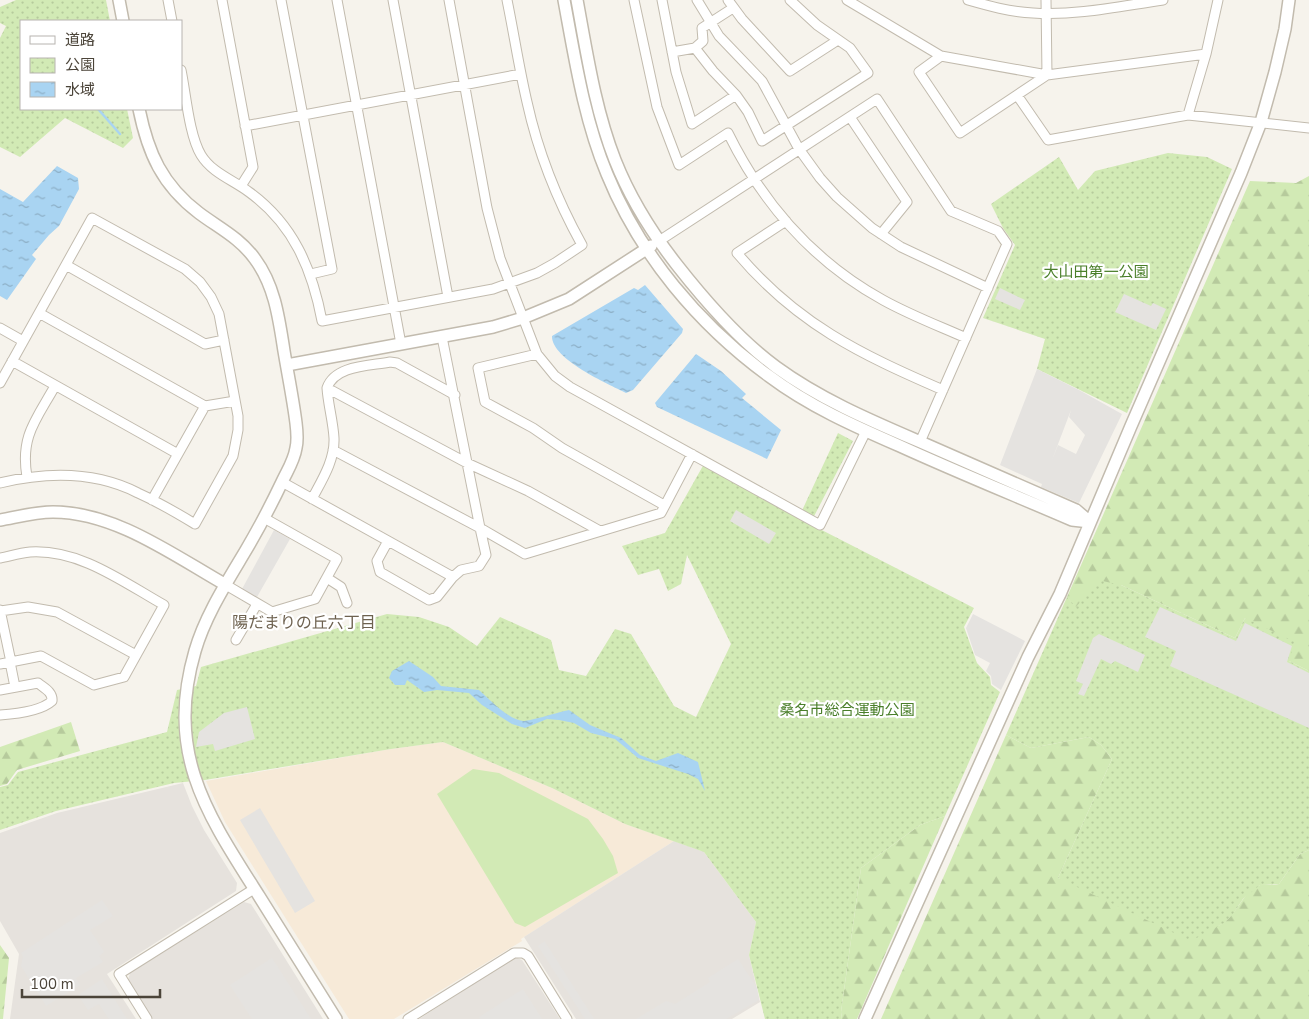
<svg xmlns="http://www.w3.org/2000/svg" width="1309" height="1019" font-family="'Nunito Sans','Noto Sans JP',sans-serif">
<defs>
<pattern id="forest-firs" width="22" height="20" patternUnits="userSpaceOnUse" patternTransform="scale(1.25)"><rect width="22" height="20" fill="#d2eab5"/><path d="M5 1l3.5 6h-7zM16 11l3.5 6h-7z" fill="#b6ca9c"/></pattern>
<pattern id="park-dots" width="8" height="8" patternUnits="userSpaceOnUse" patternTransform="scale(1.25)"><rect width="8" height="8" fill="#d2eab5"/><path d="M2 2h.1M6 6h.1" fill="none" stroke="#b6ca9c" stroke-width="1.8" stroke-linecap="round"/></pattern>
<pattern id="water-ripples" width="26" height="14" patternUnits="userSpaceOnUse" patternTransform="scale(1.25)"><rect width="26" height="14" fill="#a9d4f2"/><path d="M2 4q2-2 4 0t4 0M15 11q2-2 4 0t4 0" fill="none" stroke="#8caec5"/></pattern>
</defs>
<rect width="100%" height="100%" fill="#f6f3ec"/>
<!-- commercial -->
<path fill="#f7ead8" d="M443 742 552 788 625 824 674 841 521 939 522 941 394 1019H349L225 822 206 781 391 749Z"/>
<!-- industrial -->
<path fill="#e6e2dd" d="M183 783 192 806 204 830 237 883 236 891 107 974 136 1019H10L19 954 0 921V833L57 813Z
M674 841 704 852 756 922 749 955 760 1002 732 1019H576L524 937Z
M244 902 251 904 323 1019H153L128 980 130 973Z
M515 957 522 960 560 1019H419Z"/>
<!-- forest -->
<path fill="url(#forest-firs)" d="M1309 176V671L1289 661 1245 618 1235 638 1121 585 1087 596 1076 608 1067 597 1250 181 1296 183Z
M71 722 80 751 17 770 7 784 0 786V747Z
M1006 735 1031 748 1089 737 1101 745 1112 759 1058 878 1218 926C1237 917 1241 893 1260 885 1265 883 1273 886 1279 884L1300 854 1309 850V1019H881Z
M945 816 857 1019H842L841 1012 861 868 920 825Z
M0 945 9 958 3 1019H0Z"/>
<!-- park -->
<path fill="url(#park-dots)" d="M16 0H106L110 21H21V109H127L133 138 123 148 65 118 20 157 0 147V38L6 26 0 23V7Z
M1168 153 1207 157 1232 169 1127 413 1037 369 1045 339 983 318 1015 245 1003 228 991 204 1059 157 1078 190 1095 171Z
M838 433 853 441 810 524 974 608 964 627 977 663 990 677 991 685 1000 692 945 816 920 825 861 868 841 1012 842 1019H765L749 955 756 922 704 852 625 824 552 788 443 742 391 749 205 780 174 783 56 811 0 830V787L8 785 18 772 167 732 177 690 196 686 201 667 387 614 419 617 449 627 477 646 500 617 551 640 559 670 586 676 615 629 631 634 674 706 696 717 731 644 687 555 681 584 668 591 659 569 638 575 622 546 665 533 704 464 799 517Z
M1098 580 1121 585 1235 638 1245 618 1295 642 1289 661 1309 671V850L1300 854 1279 884 1260 885 1243 899 1233 914 1224 923 1191 941 1058 878 1112 759 1101 745 1089 737 1031 748 1006 735 1067 597 1076 607Z"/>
<!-- pitch -->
<path fill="#d2eab5" d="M473 769 499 773 588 819 603 839 613 856 618 873 525 927 515 923 437 794Z"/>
<!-- parking -->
<path fill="#e5e3e0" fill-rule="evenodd" d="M1000 288 1025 300 1020 310 995 299Z
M1124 294 1151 306 1153 303 1166 309 1156 330 1115 312Z
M1037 369 1079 390 1122 414 1079 503 1041 487 1042 484 1000 465ZM1071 410 1069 417 1085 435 1076 454 1058 445 1052 460Z
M736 510 776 533 769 544 730 521Z
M274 530 290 539 257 597 242 589Z
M1160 607 1236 641 1245 623 1292 646 1287 662 1309 673V728L1170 666 1176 651 1145 637Z
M973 614 1025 641 1001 690 992 684 991 676 986 671 990 663 975 655 966 628Z
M1099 634 1145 655 1138 672 1115 661 1111 664 1101 659 1084 696 1078 694 1083 684 1076 681 1093 638Z
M247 707 255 739 215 751 213 744 196 747 199 732 224 713Z
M260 808 315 901 295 913 240 820Z
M102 900 113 916 90 930 104 952 99 956 103 962 76 978 80 985 46 1006 21 966 23 957 21 953Z
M545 941V942L594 1019H585L538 946Z
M272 958 311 1019H252L230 985Z
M738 959 757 988 759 1000 726 1019H636L666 1001 675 1004 710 982 708 978Z
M102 979 127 1019H109L99 1004 88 1010 78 995Z
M523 989 542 1019H480L479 1017Z"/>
<!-- water -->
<path fill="url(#water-ripples)" d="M57 166 78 178 79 189 59 226 49 235 32 255 36 259 7 300 0 296V189L23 202Z
M645 285 683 329 682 333 633 390 626 393C608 384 551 359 552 336L634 288 638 290Z
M696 354 721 371 746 394 742 398 781 430 767 459 657 407 655 403Z
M409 661 433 677 441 686 479 690C489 699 509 720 523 721 531 721 559 712 569 710L590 725 621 738 640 755 656 761 678 753 698 762 705 791 698 779 688 774 638 758 615 739 591 733 574 723 559 720 547 719 525 728 512 724 482 705 469 693 437 690 424 692 407 680 405 685H395L389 678 392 671Z"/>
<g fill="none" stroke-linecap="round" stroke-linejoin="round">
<!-- stream -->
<path stroke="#a9d4f2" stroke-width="2.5" d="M98 109 120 134"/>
<!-- minor casing -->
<g stroke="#c2bbae" stroke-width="11">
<path id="minor" d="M168 0 172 21
M222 0 253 167 241 186
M281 0 332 269 311 274
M337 0 401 344
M393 0 448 297
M449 0 487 208 500 258 537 354 555 376 570 387 820 525 866 431
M634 0 657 107 679 165 728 133C763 204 814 262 883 300 910 315 939 326 966 338
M662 0 676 72 692 124 736 95 748 112 762 141 868 73 850 48 817 25 790 0
M697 0 719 36 762 81 799 149 820 178 837 197 872 228 901 247 988 288
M728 0 742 19 790 71 838 40
M847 0 941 56 1047 75 1206 54
M968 0C989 6 1010 12 1033 13 1076 16 1121 6 1163 0
M1046 0 1047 75
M695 48 703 41 702 28 733 8
M672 52 695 48 713 71 736 95
M941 56 919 72 960 133 1047 75
M181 70C186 94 189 135 201 155 212 173 233 180 249 192 293 224 312 268 322 321L493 289 537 273 555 263 582 245C557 200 538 152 527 102 519 68 514 34 507 0
M1017 95 1048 140 1188 115 1309 128
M1188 115 1206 54 1218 0
M850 117 907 202 881 234
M245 126 521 74
M786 221 737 253C797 324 860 354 943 390
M659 241 877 99 951 211 998 231 1007 244 920 442
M66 265 205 344 224 340
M39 313 205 406 235 401
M0 328 23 341
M442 337 480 528
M537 354 478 368 485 402 533 428 562 448 664 505
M12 361 178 454
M0 383 92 218 185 269 200 282 211 297 219 314 238 416V430L233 456 195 524C177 513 158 502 138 493 95 471 46 472 0 483
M327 388 467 463 528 491 600 531
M333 450 480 528
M27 477C20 436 36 420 55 386
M282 482 453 577 461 570 479 566 486 555 480 528 525 554 661 513 692 454
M312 499C322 480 335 460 334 438 333 421 328 404 327 388 335 365 370 366 390 362L397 363 455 395
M152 500 205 406
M388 541 377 561 380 572 429 600 437 597 453 577
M0 558C10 556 20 553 30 552 80 549 123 582 164 605L124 677 94 685 41 656 0 664
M327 578 341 587 347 603
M226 585 272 612 315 599 337 559 264 518
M0 610 11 662
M0 611 28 607 57 612 136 655
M236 640 257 604
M10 662 15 687
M0 690 38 683C44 688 53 692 52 701 41 711 15 714 0 715
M147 1019 119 974 254 889
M408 1019 514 953H523L528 956 567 1019"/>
</g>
<!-- tertiary casing -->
<g stroke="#c2bbae" stroke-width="14">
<path id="tertiary" d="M119 0 123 21
M564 0C575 59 584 119 607 174 640 255 699 325 769 376 809 406 854 426 900 446 957 472 1014 495 1072 520L1090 522
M577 0C587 54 595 109 615 160 630 198 652 233 677 265 706 302 738 339 776 367 821 400 874 422 925 444 976 466 1026 488 1076 510L1090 522
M139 109C148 153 162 185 199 213 219 228 240 238 255 259 275 286 279 319 284 351 288 375 293 399 296 423 297 431 298 440 296 448 294 461 287 471 282 482 271 505 259 528 246 550 227 582 205 616 195 651 165 754 207 814 259 896 285 937 310 978 336 1019
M287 365 493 327 523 318 569 299 651 246
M0 520C17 517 35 512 53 512 115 512 173 555 226 585
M865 1019 1028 657 1060 594 1131 426 1241 173 1261 122 1275 72 1285 29 1289 0"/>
</g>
<!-- minor -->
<use href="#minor" stroke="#fff" stroke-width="9"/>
<!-- tertiary -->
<use href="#tertiary" stroke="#fff" stroke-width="11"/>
</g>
<g text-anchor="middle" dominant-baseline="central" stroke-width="4.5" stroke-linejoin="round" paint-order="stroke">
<!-- park labels -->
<g font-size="15" fill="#4a7f2a" stroke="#fff">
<text x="1096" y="272">大山田第一公園</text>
<text x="847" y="710">桑名市総合運動公園</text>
</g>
<!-- neighbourhood labels -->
<g font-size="16" fill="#6e6250" stroke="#fff">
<text x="304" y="623">陽だまりの丘六丁目</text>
</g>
</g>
<!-- legend -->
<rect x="20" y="20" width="162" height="90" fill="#ffffff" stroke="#b7b4b0"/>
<rect x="30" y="36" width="25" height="8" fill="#ffffff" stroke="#b7b4b0"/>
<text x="65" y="45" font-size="15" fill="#4b4439">道路</text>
<rect x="30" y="58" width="25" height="15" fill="url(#park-dots)" stroke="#b7b4b0"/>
<text x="65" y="70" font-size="15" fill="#4b4439">公園</text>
<rect x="30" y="82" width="25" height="15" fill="url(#water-ripples)" stroke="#b7b4b0"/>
<text x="65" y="95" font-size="15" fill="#4b4439">水域</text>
<!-- scale -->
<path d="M22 989v8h138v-8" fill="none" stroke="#4b4439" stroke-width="2.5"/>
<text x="30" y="989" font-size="15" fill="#4b4439" stroke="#ffffff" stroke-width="4" paint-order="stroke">100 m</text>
</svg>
